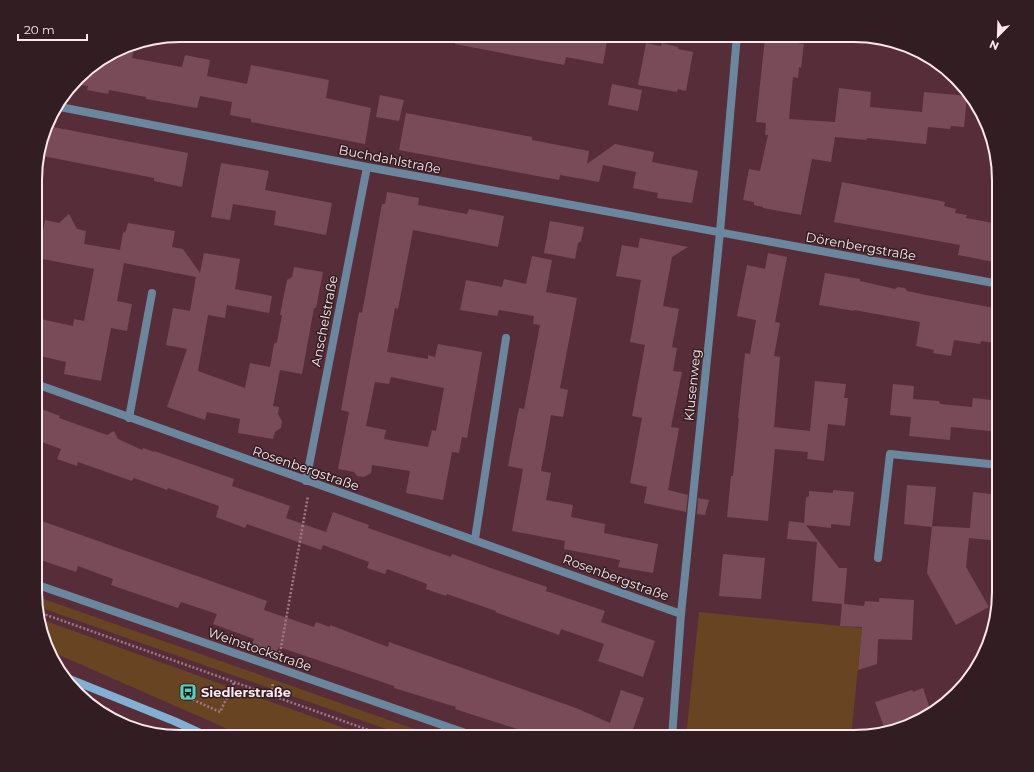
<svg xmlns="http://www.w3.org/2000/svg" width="1034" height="772" font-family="Montserrat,sans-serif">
<rect width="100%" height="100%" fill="#582d3a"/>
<!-- green -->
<path fill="#694423" d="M35 596 437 737H409L36 606Z
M699 612 862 628 851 737H686Z
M40 619 369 737H246L48 650Z"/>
<!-- building -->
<path fill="#794b58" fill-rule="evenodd" d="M456 35H608L603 64 566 57 564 65 455 44Z
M765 38 804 44 801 68 799 67 798 78 793 77 789 119 835 122 839 88 871 92 870 107 922 112 924 92 967 96 964 127 951 126 950 129 928 127 926 144 867 138 866 140 835 137 831 162 812 159 801 215 763 208V207L754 205V202L743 200 749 169 760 171 768 135H765L766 123 756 122Z
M135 42 132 58 182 67 185 55 210 60 207 76 247 84 251 65 329 80 326 98 371 108 365 144 251 122V119L230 115 232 102 200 96 197 108 146 99V97L109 90 108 94 87 90 88 86 74 84 84 71Z
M646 43 661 46 662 43 678 47V49L693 52 686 91 678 89 677 92 638 85Z
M612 84 642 90 638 111 608 105Z
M380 95 404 100 399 121 376 117Z
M406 113 532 137V140L589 151 587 164 615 144 654 152 652 162 698 171 692 203 657 198 658 193 633 188 636 172 603 165 599 182 560 175 559 180 399 150Z
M48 126 188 153 182 187 154 181V178L38 155Z
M221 163 269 171 265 190 332 203 326 235 274 225 276 211 233 204 230 220 211 217Z
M842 182 936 200 945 202 944 206 956 209 955 213 967 215 966 218 999 224V263L958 255 960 245 834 222Z
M387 192 419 198 418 205 467 214 469 209 504 216 498 247 413 230 398 309 395 308 387 352 428 359V355L435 357 438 344 482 352 467 438 462 437 459 453 452 452 443 500 406 493 410 471 372 465 371 473 364 477 357 476 354 472 338 469 349 412 341 410 359 312 362 313 382 204H385ZM391 377 444 388 436 431 432 430 428 447 384 439 386 430 366 426 375 382 389 384Z
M69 214 77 229 86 231 84 244 120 250 123 233 126 231 128 223 175 231 172 247 183 249 200 273 204 253 240 259 235 289 272 296 269 313 227 305 225 318 208 315 198 371 245 388 250 363 270 367 274 344 277 342 282 315H280L287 280 292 277 294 267 323 272 316 308H314L302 374 280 370 273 406 279 407 278 414 282 421 281 428 275 432 273 439 238 433 240 419 207 412 205 420 167 407 187 349 166 345 173 308 190 311 196 277 124 263 117 301 132 304 127 331 111 328 101 381 64 374 66 362 36 355V318L73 326 74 319 84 321 94 269 38 258 45 220 59 223Z
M550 221 584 227 581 241 578 243 575 259 544 253Z
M640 238 688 247 672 257 663 306 679 309 672 347 677 348 673 371 682 372 671 427 679 428 668 490 688 495 686 512 644 503 647 487 630 483 642 418 632 416 645 345 630 342 641 280 616 276 622 245 638 248Z
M768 253 787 257 775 322 780 323 774 356 780 357 774 427 810 431 815 381 846 384 844 398H848L845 426 828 424 824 461 807 459 808 452 775 449 768 521 727 517 731 476H733L739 418H738L745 353 750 354 756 320 737 316 747 265 765 269Z
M532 256 552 260 546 292 577 298 560 388 568 390 563 417 551 415 541 471 551 473 546 500 573 505 571 517 605 524 604 533 658 544 653 573 618 567 620 560 564 549 565 541 512 531 523 469 508 466 519 408 524 409 540 325 533 324 534 316 499 310 497 316 460 310 466 280 502 287 504 279 526 284Z
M825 273 860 279V281L895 289 898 287 905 288 907 291 926 295 999 309V321L995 343 981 341 980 344 954 340 951 356 933 353 934 350 916 346 920 322 854 310V311L819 305Z
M893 384 914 386 913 399 939 401 940 404 972 407 973 398 991 400V408L999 409V432L951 427 950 440 909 436 911 417 890 415Z
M36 407 60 416 59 418 107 435 114 431 118 439 142 450 143 448 154 452V451L234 479 232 486 290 506 286 518 326 532 333 512 369 525 368 528 451 557 452 554 488 567 547 587 546 591 605 611 601 622 655 641 643 677 598 661 604 644 561 629 559 635 495 612 496 611 447 594 446 596 426 589 427 584 387 569 385 574 367 568 369 562 323 545 321 550 247 524 245 528 216 517 219 506 168 488 167 490 134 478 132 481 78 462 77 466 57 459 61 449 36 440Z
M907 485 936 487 932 527 904 524Z
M833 490 854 492 850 526 831 524V528L806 525 839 568H847L844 604 864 606 865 601 879 602V598L914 600 912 640 878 639 877 664 858 670 862 627 840 626 842 604 812 601 817 542 787 539 789 521 804 523 806 498 809 496V491L833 493Z
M973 492 999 495V541L969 538 966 567 989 607 956 625 927 573 932 526 970 528Z
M698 498 709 500 705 515 697 514Z
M36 519 267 601 264 610 314 627 316 622 330 627V625L388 647 389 642 576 708 610 723 621 690 644 698 632 732 643 737H534L516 730 517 729 455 709 456 707 394 688V686L279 647 276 653 252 645 254 639 213 624 217 614 181 602 178 608 111 585 113 579 78 566 76 572 35 558Z
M723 554 765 558 761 599 719 596Z
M923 688 931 712 918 722 885 730 875 702 912 690 913 692Z"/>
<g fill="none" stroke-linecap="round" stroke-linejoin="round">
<!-- path -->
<path stroke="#9d7a84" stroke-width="2.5" stroke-dasharray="2 2" stroke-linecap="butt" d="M38 612 388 737
M280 653 308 496
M271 694 273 683
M189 698 220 712 235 681"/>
<!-- minor -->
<path stroke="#6a879d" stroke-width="8" d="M55 106 367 167 999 284
M36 384C251 461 466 536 681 614
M129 418 152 293
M306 481 367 167
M475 539 506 338
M878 558 890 454 999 465
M35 584 477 737
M672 737 681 614 720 232 737 35"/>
<!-- secondary -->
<path stroke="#81b0d2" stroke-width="8" d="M67 678 174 721 209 737"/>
</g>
<!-- icons -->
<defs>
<g id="bus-square" transform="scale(0.9)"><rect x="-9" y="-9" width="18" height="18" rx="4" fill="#5bcebc" stroke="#311d22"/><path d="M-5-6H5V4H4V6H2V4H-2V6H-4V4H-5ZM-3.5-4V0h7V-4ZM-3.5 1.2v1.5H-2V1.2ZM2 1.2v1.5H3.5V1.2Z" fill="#111"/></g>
</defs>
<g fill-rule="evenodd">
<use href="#bus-square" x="188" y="692"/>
</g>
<g text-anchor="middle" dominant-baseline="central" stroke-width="3" stroke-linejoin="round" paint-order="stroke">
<!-- street labels -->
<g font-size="13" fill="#fee7ec" stroke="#311d22">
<text transform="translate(390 159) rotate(11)">Buchdahlstraße</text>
<text transform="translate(861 246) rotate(10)">Dörenbergstraße</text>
<text transform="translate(324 321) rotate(-79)">Anschelstraße</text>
<text transform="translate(692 385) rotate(-84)">Klusenweg</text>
<text transform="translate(306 468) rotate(19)">Rosenbergstraße</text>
<text transform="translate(616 577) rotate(20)">Rosenbergstraße</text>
<text transform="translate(260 649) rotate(19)">Weinstockstraße</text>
</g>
<!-- poi labels -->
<g font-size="13" font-weight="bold" fill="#fee7ec" stroke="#311d22" text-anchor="start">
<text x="201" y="692">Siedlerstraße</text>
</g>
</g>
<!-- crop -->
<path d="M0 0H1034V772H0ZM180 42H854A138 138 0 0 1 992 180V592A138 138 0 0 1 854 730H180A138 138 0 0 1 42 592V180A138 138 0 0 1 180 42Z" fill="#311d22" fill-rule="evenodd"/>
<path fill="none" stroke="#fee7ec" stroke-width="2" d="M180 42H854A138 138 0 0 1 992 180V592A138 138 0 0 1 854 730H180A138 138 0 0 1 42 592V180A138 138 0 0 1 180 42Z"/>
<!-- north arrow -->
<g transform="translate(998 36) rotate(203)" stroke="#311d22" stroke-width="3" paint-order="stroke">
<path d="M0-3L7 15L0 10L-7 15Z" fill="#fee7ec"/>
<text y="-6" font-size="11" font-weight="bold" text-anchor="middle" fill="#fee7ec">N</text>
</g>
<!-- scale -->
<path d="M18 34v6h69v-6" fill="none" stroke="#fee7ec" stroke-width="2"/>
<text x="24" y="34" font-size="12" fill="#fee7ec" stroke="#311d22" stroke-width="3" paint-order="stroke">20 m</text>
</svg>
